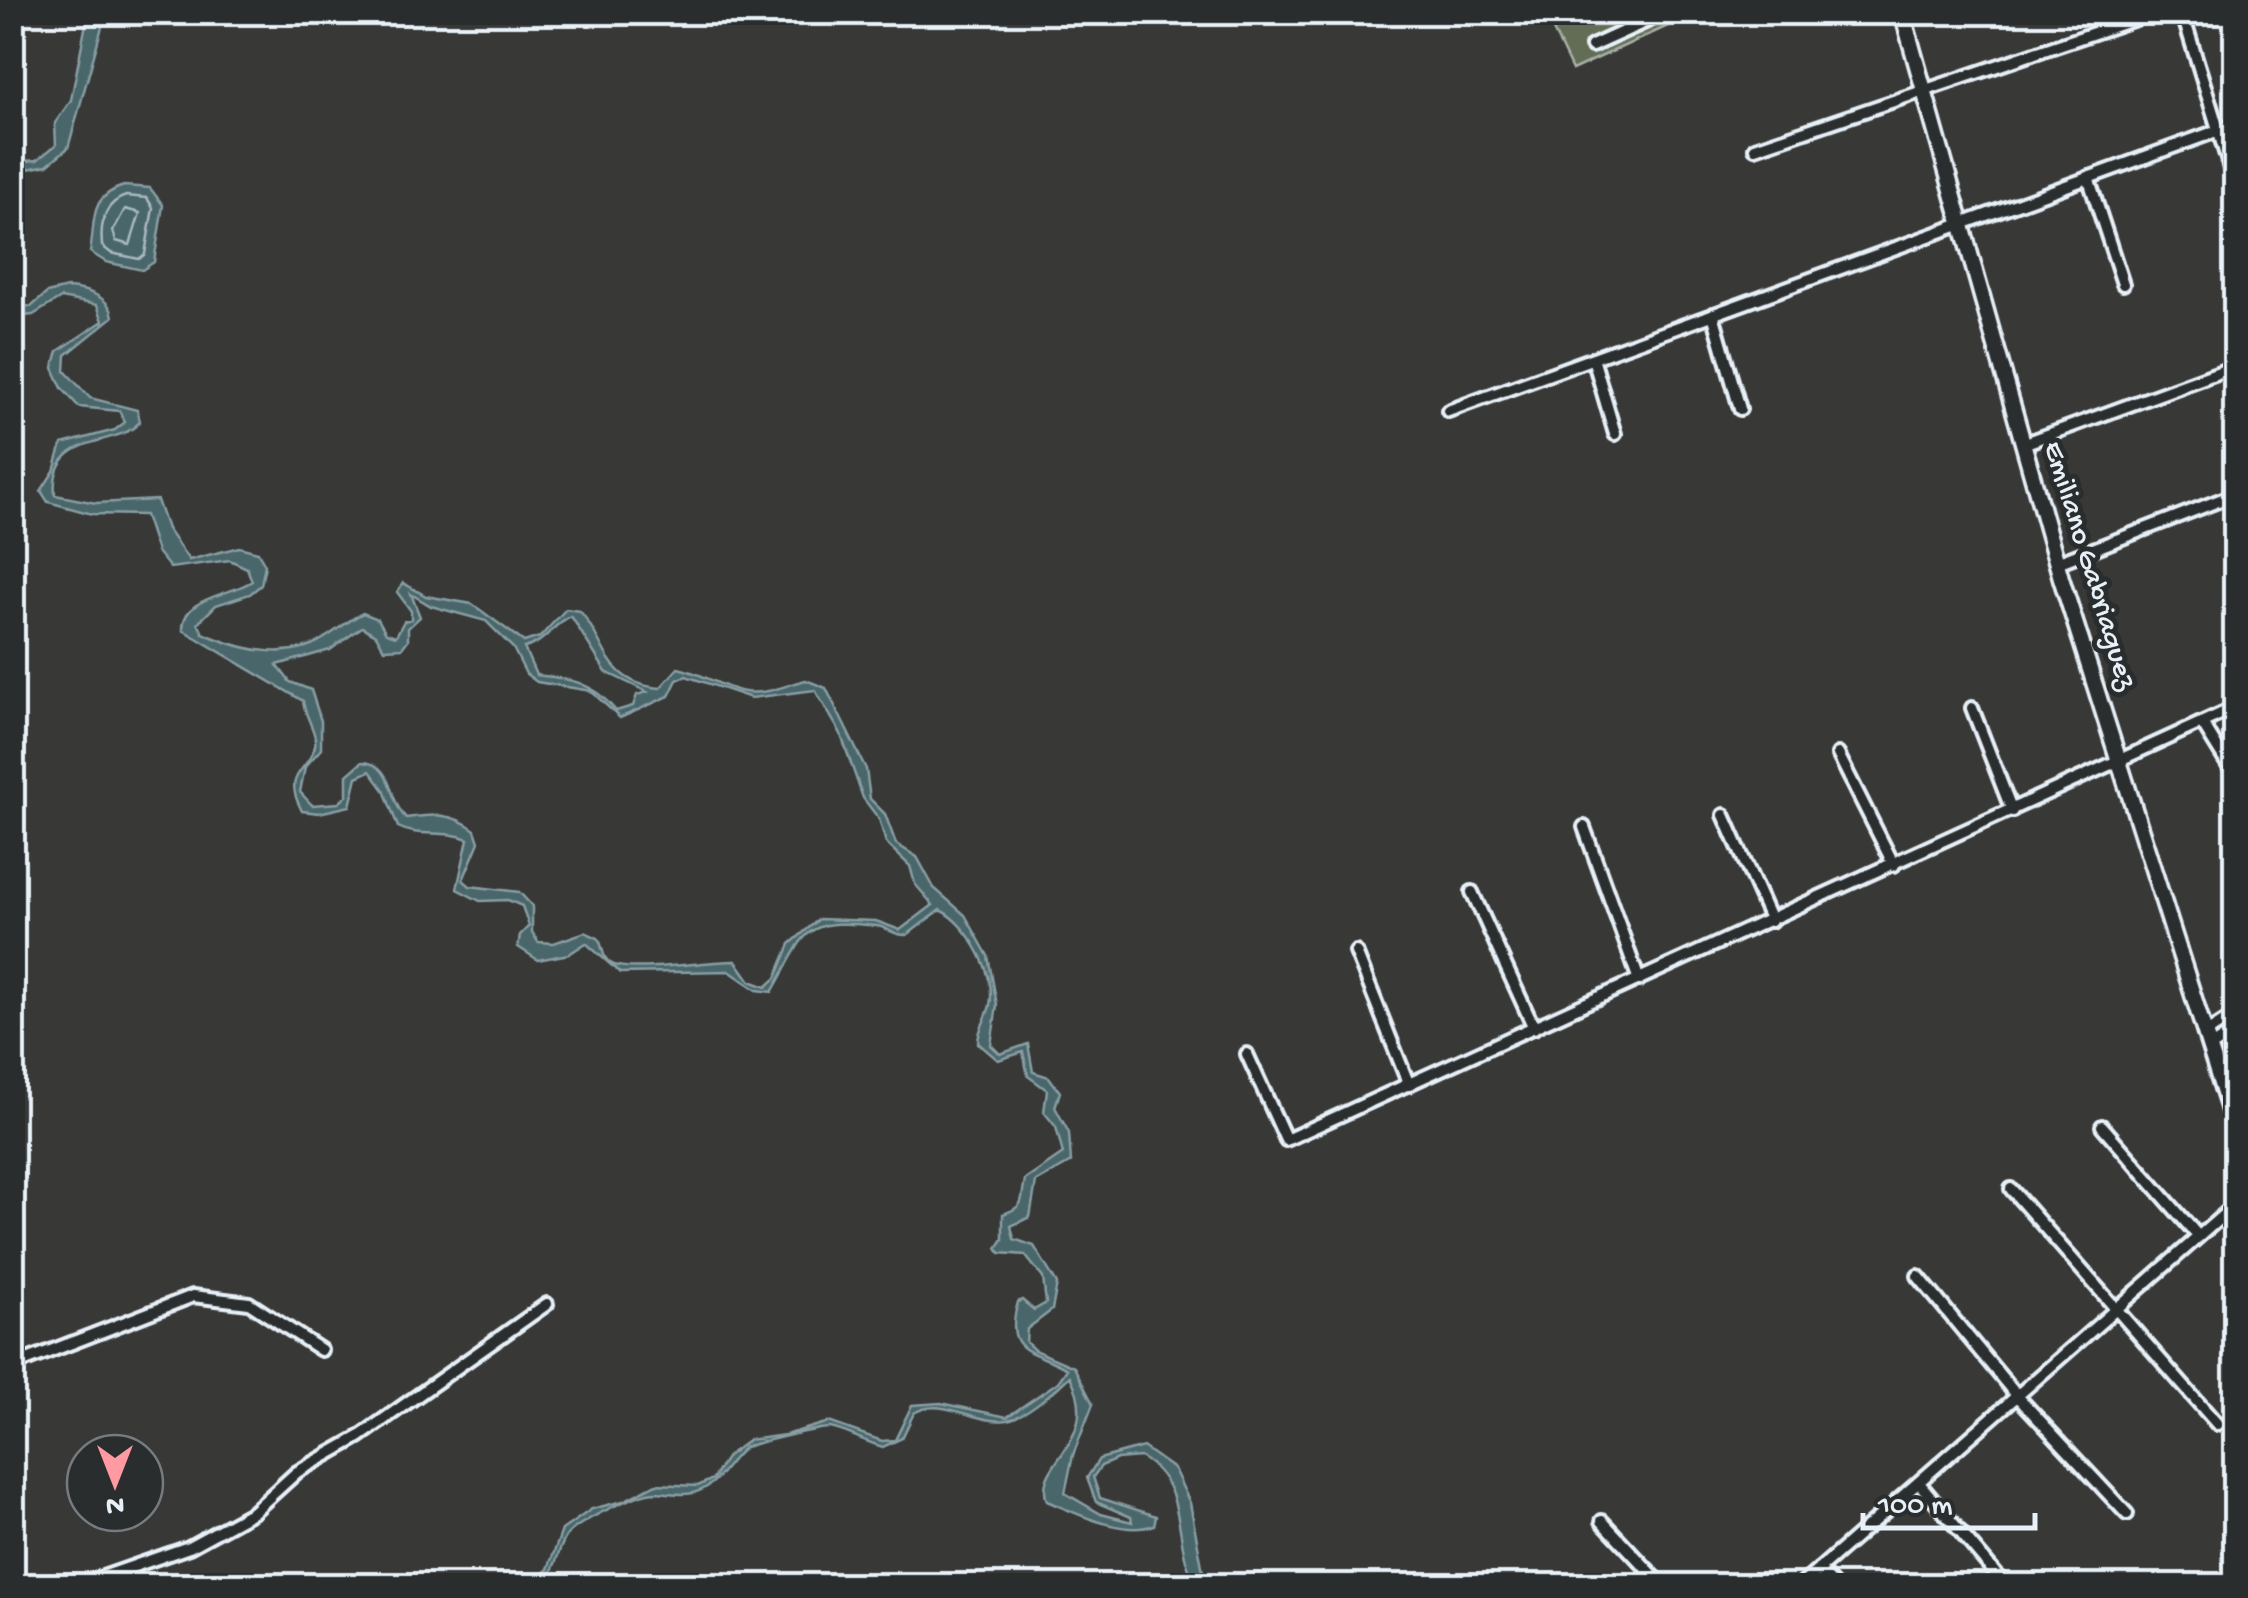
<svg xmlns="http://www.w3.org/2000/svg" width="2248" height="1598" font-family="'Gochi Hand',sans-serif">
<rect width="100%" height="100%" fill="#383836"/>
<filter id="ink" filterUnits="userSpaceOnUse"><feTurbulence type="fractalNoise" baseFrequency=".01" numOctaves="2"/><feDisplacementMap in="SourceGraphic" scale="20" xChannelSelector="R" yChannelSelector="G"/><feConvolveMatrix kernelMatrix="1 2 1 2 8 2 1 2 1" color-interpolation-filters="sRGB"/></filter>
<g filter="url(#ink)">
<!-- green -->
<path fill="#636d54" stroke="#a6afa6" stroke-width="2.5" d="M1545 13H1696L1572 70Z"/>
<!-- water -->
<path fill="#48666b" stroke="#889ea3" stroke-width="2.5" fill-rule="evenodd" d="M88 13H104L103 23 68 148 47 165 13 172V162L37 160 56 145 55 123 71 100Z
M124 186 150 188 163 205 154 262 142 270 106 262 90 252C96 223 87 197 124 186Z
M67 288C86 289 110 296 113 317L66 355 65 371 90 398 137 410 140 421C122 449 49 429 55 495L96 503 157 500 167 529 189 560 239 547 258 552 265 565 261 585 250 594 216 605 198 623 203 633C239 649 286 662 323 639 337 631 348 620 363 613L378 619 386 633 396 636 404 621 411 619V611L397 592 403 583 426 596 472 604 524 642 540 637 566 609 580 611C607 642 604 683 660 688L678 668C702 673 725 689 745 692 767 695 786 685 806 680L826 688 866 769 870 799 885 814 896 844 917 857 934 888 965 915 988 956 997 1005 991 1045 1000 1054 1028 1044 1033 1072 1049 1077 1060 1092 1055 1107 1069 1133 1071 1162 1036 1182 1030 1217 1011 1226 1014 1239 1034 1246 1057 1284 1052 1310 1027 1329 1026 1342 1034 1350 1074 1367 1093 1404 1073 1455 1065 1493 1101 1514 1132 1522 1131 1517 1096 1502 1087 1478 1099 1459 1143 1447 1174 1469 1190 1503 1204 1577C1219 1591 1237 1574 1253 1585H1198C1170 1551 1193 1486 1140 1457L1117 1459 1101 1466 1093 1477 1100 1498 1156 1516 1154 1525C1123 1537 1076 1513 1047 1501 1032 1462 1104 1442 1070 1376 1058 1388 1025 1417 1007 1420 976 1425 942 1395 914 1413L902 1438 883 1447C865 1442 847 1431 830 1428 821 1427 757 1443 745 1447 725 1463 720 1486 693 1493 680 1496 666 1492 654 1492 637 1493 581 1521 569 1533 554 1548 559 1585 530 1585L548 1569 562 1530 592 1509 623 1501 656 1484 698 1486 713 1479 727 1456 749 1440 785 1435 829 1422 882 1441 895 1440 912 1405 941 1403 1007 1417 1058 1382 1067 1369C1036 1350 1002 1356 1018 1302L1022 1300 1034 1310 1046 1303 1043 1278 1025 1255 1000 1253 997 1248 1003 1239V1214C1027 1206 1020 1200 1025 1180L1063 1154 1056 1127 1044 1112 1047 1090 1028 1076 1023 1052 998 1060 978 1043C978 1028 987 1019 990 1005 997 974 967 923 940 910L907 935C894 936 889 928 877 926 799 917 807 933 772 992L757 990 729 971 620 973 586 943 569 954 538 960 518 947 520 935 529 926 522 906 508 900 480 901 457 889 468 839C444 829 419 838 398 827L384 790 370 771 357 777 350 806 319 813 302 811C281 772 308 773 315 746 318 733 304 715 303 701L183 630C182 596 230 596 252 581L247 568 230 560 170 568 157 552 145 515 92 514 48 502 41 491 54 471 62 444 115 430 125 422 119 411 79 407 62 388 53 368 58 351 103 321 97 305 61 298 33 315 13 317V303L31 307 47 293ZM411 594 431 606 486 621 513 648 526 674 537 682 591 691 620 718 669 696 677 680 686 676 751 698 815 690 840 732 863 798 879 819 886 843 910 866 915 884 933 905 900 930 876 921 819 919 790 944 776 978 766 987 750 981 736 961C713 960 630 974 612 964 601 958 604 947 598 938L585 932 554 943 538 942 532 932V906L519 892 470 886 463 880 479 842 475 830C452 812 432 814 406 818 388 801 394 763 362 762L347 775V795L339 803 312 805 300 792 305 767 321 749V721L311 690 290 682 277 665 330 650 362 627 376 635 384 649 402 648 408 640V628L420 617ZM571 616 606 672 647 692 637 695 633 706 616 711C592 682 573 679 536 675L524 648C546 643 552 624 571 616Z"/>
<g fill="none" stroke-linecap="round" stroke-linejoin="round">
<!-- shore -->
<path stroke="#a8b9c0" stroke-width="2.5" d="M126 196 147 198 153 208 145 254 139 259 111 253 102 246C100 225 103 203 126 196Z
M125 209 140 213 130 245 116 241 113 231Z"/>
<!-- minor casing -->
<g stroke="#e8f1f8" stroke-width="18">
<path id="minor" d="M2182 12 2236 188
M1592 46 1667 12
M1755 148 2156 12
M2088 177 2123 284
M1713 314 1740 409
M1593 358 1615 434
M1448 411 2236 124
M2023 444 2236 366
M2057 563 2236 494
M1972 708 2012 811
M2202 723 2236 778
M1838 754 1894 865
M1724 815 1771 921
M1584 827 1639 980
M1472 892 1534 1028
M1356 952 1409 1085
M2205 1034 2236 1014
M2209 1048 2236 1031
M1247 1054 1286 1140 2236 707
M2102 1126 2198 1236
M2011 1189 2217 1424
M1918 1276 2017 1396 2127 1514
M12 1366 193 1296 249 1303 321 1350
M1919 1483 2006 1586
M1602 1521 1663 1586
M1819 1569 1834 1586
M77 1586 189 1547 253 1512 297 1472 359 1437 547 1304
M1800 1586 2236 1204"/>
</g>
<!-- secondary casing -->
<g stroke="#e8f1f8" stroke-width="21">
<path id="secondary" d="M1902 12 2061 578 2236 1131"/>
</g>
<!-- minor -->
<use href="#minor" stroke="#2a2d2e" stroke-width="10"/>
<!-- secondary -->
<use href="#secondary" stroke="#2a2d2e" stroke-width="14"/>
</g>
</g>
<g text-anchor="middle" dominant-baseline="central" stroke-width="10" stroke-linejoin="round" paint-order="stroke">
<!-- street labels -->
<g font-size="30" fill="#e8f1f8" stroke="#2a2d2e">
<text transform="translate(2088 566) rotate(73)">Emiliano Gabriaguez</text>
</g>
</g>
<!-- margin -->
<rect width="2248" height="1598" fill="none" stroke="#2a2d2e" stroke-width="50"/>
<rect x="25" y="25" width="2198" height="1548" fill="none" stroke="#e8f1f8" stroke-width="4" filter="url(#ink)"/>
<!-- north arrow -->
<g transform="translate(115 1483) rotate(180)"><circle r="48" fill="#2a2d2e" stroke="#767b7f" stroke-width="2.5"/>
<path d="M0-8L18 38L0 25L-18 38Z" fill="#ff9aa2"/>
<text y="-15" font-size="28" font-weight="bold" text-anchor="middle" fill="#e8f1f8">N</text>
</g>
<!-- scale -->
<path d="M1863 1513v15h172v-15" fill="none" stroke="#e8f1f8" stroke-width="5"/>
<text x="1878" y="1513" font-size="30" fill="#e8f1f8" stroke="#2a2d2e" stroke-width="8" paint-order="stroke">100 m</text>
</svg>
